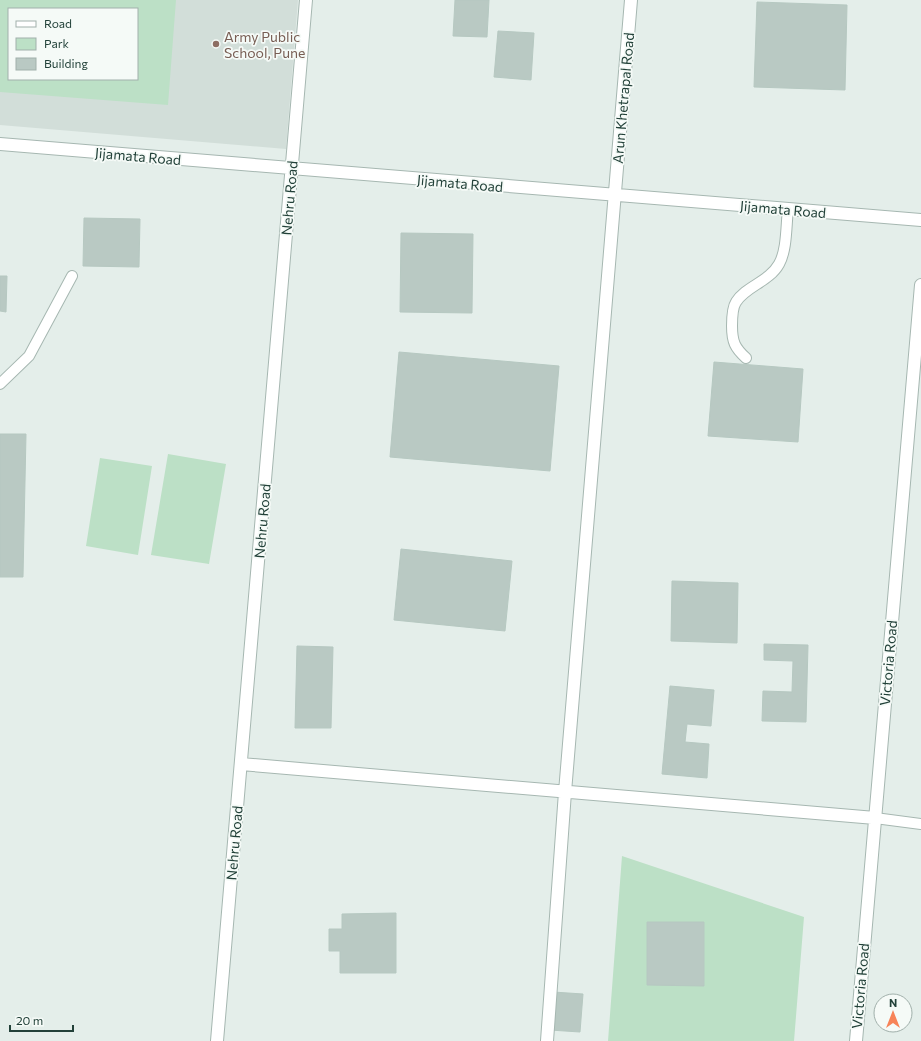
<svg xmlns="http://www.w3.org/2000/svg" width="921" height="1041" font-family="Commissioner,sans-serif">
<rect width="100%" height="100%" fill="#e4eeea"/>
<!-- built -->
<path fill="#d2ded9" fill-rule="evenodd" d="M0 0H298L286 149 0 125ZM9 9H137V79H9Z"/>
<!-- green -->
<path fill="#bce0c6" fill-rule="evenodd" d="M0 0H176L168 105 0 92ZM9 9H137V79H9Z
M168 454 226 464 209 564 151 555Z
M100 458 152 466 138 555 86 546Z
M622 856 804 917 794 1041H608Z"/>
<!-- building -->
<path fill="#b9c9c3" stroke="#b6c8c1" d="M455 0H489L487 37 453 36Z
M757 2 847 5 845 90 754 87Z
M498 31 534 33 531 80 494 77Z
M84 218 140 219 139 267 83 266Z
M401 233 473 234 472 313 400 312Z
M0 276H7L6 312 0 311Z
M399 352 559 366 550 471 390 457Z
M714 362 803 369 798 442 708 436Z
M0 434H26L23 577H0Z
M401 549 512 561 505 631 394 620Z
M672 581 738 583 737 643 671 641Z
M764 644 808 645 806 722 762 721 763 691 792 692 793 661 764 660Z
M297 646 333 647 331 728H295Z
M670 686 714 690 711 726 687 724 685 742 709 744 707 778 662 774Z
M396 913V973H340V951H329V929H342V914Z
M647 922H704V986L647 985Z
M553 992 583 994 580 1032 550 1030Z"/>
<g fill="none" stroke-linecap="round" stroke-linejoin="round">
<!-- lane casing -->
<g stroke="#a6b7b1" stroke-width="12">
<path id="lane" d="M746 358C735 348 732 342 732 326 732 319 732 308 736 302 746 286 769 282 779 264 787 250 786 226 788 209
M0 384 29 356 72 276
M875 818 921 824"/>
</g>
<!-- street casing -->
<g stroke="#a6b7b1" stroke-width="14">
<path id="street" d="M0 144 921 220
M241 764 875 818
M217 1041 306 0
M547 1041 565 792 631 0
M856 1041 921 285"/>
</g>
<!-- lane -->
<use href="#lane" stroke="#fff" stroke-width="10"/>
<!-- street -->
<use href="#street" stroke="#fff" stroke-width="12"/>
</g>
<!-- markers -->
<circle fill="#8d6e63" stroke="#f5faf7" stroke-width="1.5" cx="216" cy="44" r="4"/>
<g text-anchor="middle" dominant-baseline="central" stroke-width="3.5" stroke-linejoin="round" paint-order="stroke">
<!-- education labels -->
<g font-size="14" fill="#785e54" stroke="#f5faf7" text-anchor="start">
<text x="224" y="36">Army Public<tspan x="224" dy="16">School, Pune</tspan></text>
</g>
<!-- street labels -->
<g font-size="14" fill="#224139" stroke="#f5faf7">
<text transform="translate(623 98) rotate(-85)">Arun Khetrapal Road</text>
<text transform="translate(138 156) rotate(5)">Jijamata Road</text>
<text transform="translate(460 183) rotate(5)">Jijamata Road</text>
<text transform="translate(289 198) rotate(-85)">Nehru Road</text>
<text transform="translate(783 209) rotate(5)">Jijamata Road</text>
<text transform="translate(262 521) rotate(-85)">Nehru Road</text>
<text transform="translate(888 663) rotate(-85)">Victoria Road</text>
<text transform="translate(234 843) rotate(-85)">Nehru Road</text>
<text transform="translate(860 986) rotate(-85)">Victoria Road</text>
</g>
</g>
<!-- legend -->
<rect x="8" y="8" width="130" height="72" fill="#f5faf7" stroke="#a1b0ab"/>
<rect x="16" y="21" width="20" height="6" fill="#ffffff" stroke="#a1b0ab"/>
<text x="44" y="28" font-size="12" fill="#224139">Road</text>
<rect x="16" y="38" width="20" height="12" fill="#bce0c6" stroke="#a1b0ab"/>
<text x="44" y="48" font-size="12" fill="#224139">Park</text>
<rect x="16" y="58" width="20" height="12" fill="#b9c9c3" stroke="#a1b0ab"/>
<text x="44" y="68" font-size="12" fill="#224139">Building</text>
<!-- north arrow -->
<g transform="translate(893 1013)"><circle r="19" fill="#f5faf7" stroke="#a1b0ab"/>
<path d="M0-3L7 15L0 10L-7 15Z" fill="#f78358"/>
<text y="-6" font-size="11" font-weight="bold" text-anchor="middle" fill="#224139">N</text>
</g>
<!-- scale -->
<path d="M10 1025v6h63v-6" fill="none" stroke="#224139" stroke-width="2"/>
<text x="16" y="1025" font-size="12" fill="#224139" stroke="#f5faf7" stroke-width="3" paint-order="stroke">20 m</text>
</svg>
